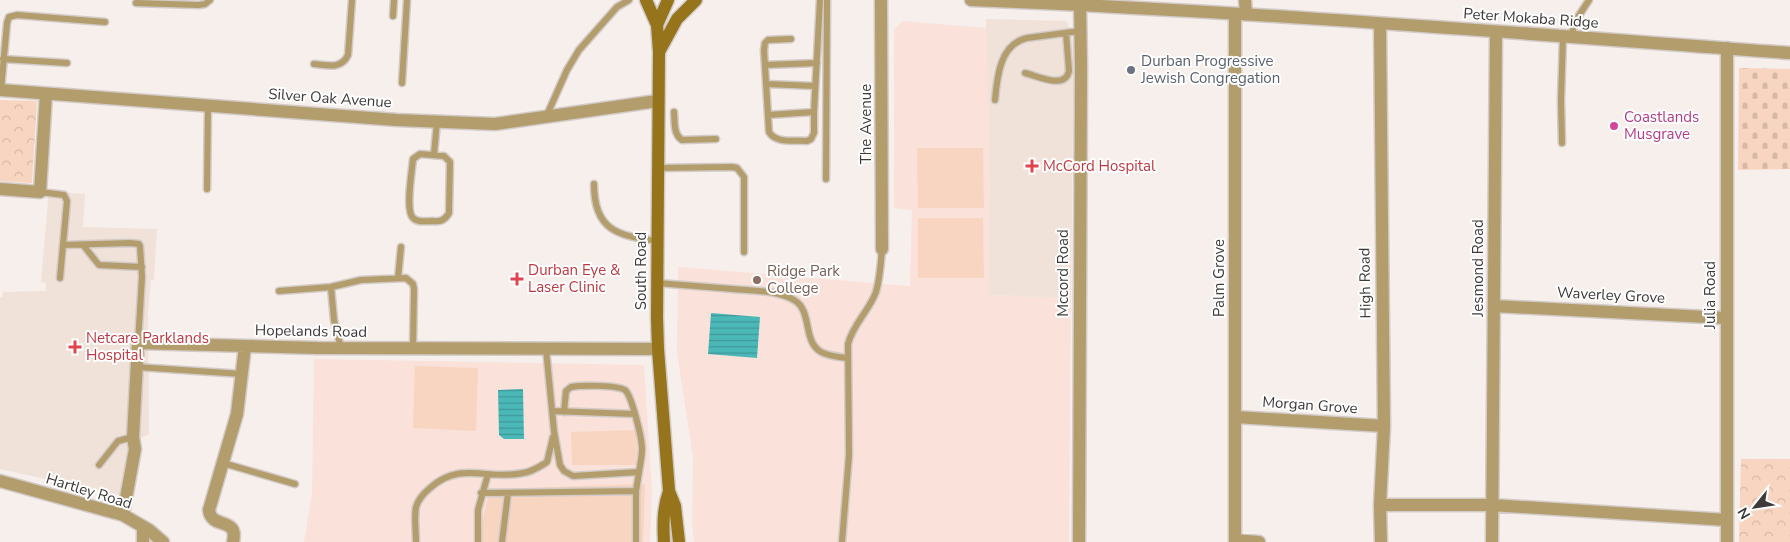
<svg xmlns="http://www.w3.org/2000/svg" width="1790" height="542" font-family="'Nunito Sans',sans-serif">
<defs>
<pattern id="forest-crowns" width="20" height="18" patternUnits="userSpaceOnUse" patternTransform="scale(1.25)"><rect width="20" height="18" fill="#f8d5c0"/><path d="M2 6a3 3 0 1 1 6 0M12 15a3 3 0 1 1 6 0" fill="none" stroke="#d6b8a6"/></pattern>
<pattern id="cemetery-stones" width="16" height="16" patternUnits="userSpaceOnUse" patternTransform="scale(1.25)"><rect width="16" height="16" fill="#f8d5c0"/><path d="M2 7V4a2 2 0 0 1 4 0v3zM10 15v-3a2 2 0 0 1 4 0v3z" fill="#d6b8a6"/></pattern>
<pattern id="water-rules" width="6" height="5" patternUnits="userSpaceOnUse" patternTransform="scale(1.25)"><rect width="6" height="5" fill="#4bb8b8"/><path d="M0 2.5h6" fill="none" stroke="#409797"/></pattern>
</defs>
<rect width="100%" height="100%" fill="#f7efeb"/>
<!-- education -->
<path fill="#fae1da" d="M902 21 987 28 990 163 988 295 1071 298 1069 542H694L692 522 693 458 677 352 678 267 910 286 912 210 894 208V30Z
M314 359 644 365 652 492 650 542H304L312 493Z"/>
<!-- built -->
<path fill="#f1e2d9" d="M986 19 1067 21 1074 43 1071 298 988 295 990 164Z
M49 189 65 190 70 193 85 194 83 227 157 229 154 280H151L148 313 149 434 130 443 122 492 118 495 0 469V297H2L3 292 46 291V283L41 282Z"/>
<!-- forest -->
<path fill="url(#forest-crowns)" d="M0 100 37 101 32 183 0 181Z
M1741 459H1790V542H1739Z"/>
<!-- cemetery -->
<path fill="url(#cemetery-stones)" d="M1739 68 1790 69V169L1738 170Z"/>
<!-- pitch -->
<path fill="#f8d5c0" d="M917 148H983L984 208H918Z
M918 218H983L984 278H918Z
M415 366 478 368 476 431 413 428Z
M636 430 637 465H572L571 432Z
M645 484 643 542H480V530L490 489Z"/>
<!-- water -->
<path fill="url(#water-rules)" d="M711 313 760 317 757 358 708 354Z
M523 389 524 439H504L499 435 498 390Z"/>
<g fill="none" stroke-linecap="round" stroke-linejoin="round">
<!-- service casing -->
<g stroke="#d2cbc7" stroke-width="9">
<path id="service" d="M136 3 199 5 205 4 210 0
M393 16 394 0
M1570 37 1578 17 1589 0
M791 39 768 40 765 43 764 50 769 132C776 144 795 140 807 141L811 139 814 133V112L820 0
M3 59 67 63
M314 64C327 65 341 70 348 55L352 0
M765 65 817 63
M1025 73C1038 76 1065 90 1069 71L1066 33
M402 83 407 0
M766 84 815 86
M1 90 7 23 9 17 17 15 105 22
M995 100C997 77 1000 44 1027 38L1080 31
M674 112C675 122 673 134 682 140L716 139
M768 115 814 112
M546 117 567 70 579 50 617 7 629 0
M1562 143 1561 100 1563 37
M420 154 444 156 450 162 449 213C445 220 441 222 433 221 427 221 418 223 413 218 405 210 412 172 413 159Z
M434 154 437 122
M657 168 732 167 737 168 744 177V252
M826 179 827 0
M594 184C594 230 617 236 658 241
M207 189 208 105
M40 192 64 195 67 201 60 278
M63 245 130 243 139 244 140 246 142 277 138 343
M83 245 99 265 142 267
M398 278 401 247
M657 283C682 285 708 287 733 289 752 291 777 290 794 300 813 311 802 341 821 352 828 356 839 357 847 358
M331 287 361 280 406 278 413 284 414 289 413 348
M279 291 331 287 334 320 341 348
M546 349 554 431 560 465 564 471 573 476 639 472C640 465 642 457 642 449 642 439 632 396 625 390 617 385 581 385 571 387L566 391 564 412
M137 367 242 374
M552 411 634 414
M223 463 295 484
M99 465 118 441 133 437
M481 493 636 491
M416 542C416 531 414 517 416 507 418 500 424 493 430 488 461 460 488 481 523 473 532 472 539 467 547 462L553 437
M478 542V510L488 474
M502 542 508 493
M636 542V491L639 472
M842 542 849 455 848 344C853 324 869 311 876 292 880 278 881 263 882 249"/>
</g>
<!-- minor casing -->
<g stroke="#d2cbc7" stroke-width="15">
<path id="minor" d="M881 0 882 249
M1245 0 1246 14
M1235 14V542
M1380 24 1384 426 1380 505 1381 542
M1727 48V542
M0 90 397 120 495 124 657 101
M0 189 40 192 46 94
M1494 306 1726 318
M1235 417 1384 426
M0 481 123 515 149 530 163 542
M1380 505H1491L1727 520
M123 515 135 449 133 437 138 343 318 348 658 349
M143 527V542
M1235 540 1259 542
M233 542C239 516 211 530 209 510L237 414 245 346
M1079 542 1081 67 1080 4
M1492 542 1496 32"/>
</g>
<!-- tertiary casing -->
<g stroke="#d2cbc7" stroke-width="15">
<path id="tertiary" d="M971 0C1244 11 1517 33 1790 53"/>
</g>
<!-- secondary casing -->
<g stroke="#d2cbc7" stroke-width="15">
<path id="secondary" d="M646 0 657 25
M668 0 657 25 659 52 657 317 658 349 669 491 675 506 679 542
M659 52 677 19 696 0
M664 542C663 524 663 508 669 491"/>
</g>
<!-- service -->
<use href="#service" stroke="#b39d6c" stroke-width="6"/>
<!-- minor -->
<use href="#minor" stroke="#b39d6c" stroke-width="12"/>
<!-- tertiary -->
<use href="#tertiary" stroke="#b39d6c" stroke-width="12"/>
<!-- secondary -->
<use href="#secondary" stroke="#95741c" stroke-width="12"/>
</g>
<!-- markers -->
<circle fill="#6b7280" stroke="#fff" stroke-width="2" cx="1131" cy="70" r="5"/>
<circle fill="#d1479c" stroke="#fff" stroke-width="2" cx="1614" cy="126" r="5"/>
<g fill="#e0444e" stroke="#fff" stroke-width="2">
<path d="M1029.5 158.5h5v5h5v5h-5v5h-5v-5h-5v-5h5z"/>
<path d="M514.5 271.5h5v5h5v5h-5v5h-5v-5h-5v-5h5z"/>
<path d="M72.5 339.5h5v5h5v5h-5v5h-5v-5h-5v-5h5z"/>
</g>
<circle fill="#8d6e63" stroke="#fff" stroke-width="2" cx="757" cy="280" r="5"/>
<g text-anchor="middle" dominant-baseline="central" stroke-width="4" stroke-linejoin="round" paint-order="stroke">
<!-- street labels -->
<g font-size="15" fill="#3d3a39" stroke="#fff">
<text transform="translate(1531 18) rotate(4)">Peter Mokaba Ridge</text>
<text transform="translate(330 98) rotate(4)">Silver Oak Avenue</text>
<text transform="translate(866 124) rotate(-90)">The Avenue</text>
<text transform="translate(1478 268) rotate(-90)">Jesmond Road</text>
<text transform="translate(641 271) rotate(-90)">South Road</text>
<text transform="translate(1063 273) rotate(-90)">Mccord Road</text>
<text transform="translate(1219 278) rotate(-90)">Palm Grove</text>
<text transform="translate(1365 283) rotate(-91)">High Road</text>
<text transform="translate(1611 295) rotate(3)">Waverley Grove</text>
<text transform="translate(1710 295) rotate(-90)">Julia Road</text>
<text transform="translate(311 331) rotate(1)">Hopelands Road</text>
<text transform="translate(1310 405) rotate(4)">Morgan Grove</text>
<text transform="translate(89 491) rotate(17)">Hartley Road</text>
</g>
<!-- worship labels -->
<g font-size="15" fill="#5b616d" stroke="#fff" text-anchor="start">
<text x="1141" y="61">Durban Progressive<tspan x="1141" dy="17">Jewish Congregation</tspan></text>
</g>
<!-- hotel labels -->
<g font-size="15" fill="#b23c85" stroke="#fff" text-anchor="start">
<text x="1624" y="117">Coastlands<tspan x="1624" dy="17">Musgrave</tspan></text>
</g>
<!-- health labels -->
<g font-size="15" fill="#be3a42" stroke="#fff" text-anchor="start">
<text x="1043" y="166">McCord Hospital</text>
<text x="528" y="270">Durban Eye &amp;<tspan x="528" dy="17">Laser Clinic</tspan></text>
<text x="86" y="338">Netcare Parklands<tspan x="86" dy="17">Hospital</tspan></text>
</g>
<!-- education labels -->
<g font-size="15" fill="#785e54" stroke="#fff" text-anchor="start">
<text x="767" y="271">Ridge Park<tspan x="767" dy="17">College</tspan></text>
</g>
</g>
<!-- north arrow -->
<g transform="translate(1755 507) rotate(240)" stroke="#ffffff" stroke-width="4" paint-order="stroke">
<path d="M0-4L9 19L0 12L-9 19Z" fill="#3d3a39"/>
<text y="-8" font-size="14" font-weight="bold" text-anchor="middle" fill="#3d3a39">N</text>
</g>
</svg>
